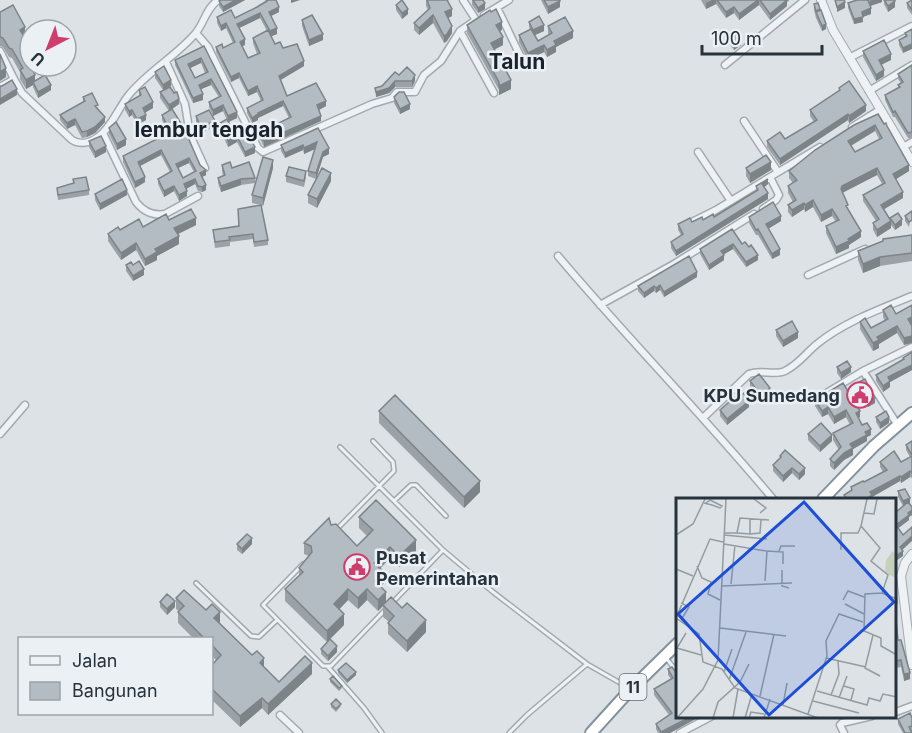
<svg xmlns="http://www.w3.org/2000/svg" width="912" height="733" font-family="Inter,sans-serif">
<rect width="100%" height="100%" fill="#dce2e6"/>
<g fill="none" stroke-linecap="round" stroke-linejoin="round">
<!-- service casing -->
<g stroke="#a2aab0" stroke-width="6">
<path id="service" d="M340 447 443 550 493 592 587 664 629 688
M394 501 411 485H416L446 516
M336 530 394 471 393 462 373 441
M303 564 263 605 323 666H331L385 610
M196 583 251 636 259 637 276 621
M392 603 443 550
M666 658 678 673
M328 667 364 708 382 733
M509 733 527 715 587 664"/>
</g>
<!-- minor casing -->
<g stroke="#a2aab0" stroke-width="9">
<path id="minor" d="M463 0 476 20
M497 8C506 25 513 42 522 59
M484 15 509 0
M460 31 494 93
M196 33 208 47 258 148 263 152 372 104 392 98 397 92H415L424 75 441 61 460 31 473 22
M0 51 14 79 0 87
M849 58 912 26
M166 62 185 104 190 135 205 168
M725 65 805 0
M14 79 22 93 72 140C80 145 90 143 98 137 111 128 118 109 128 96 147 72 175 57 195 34 205 22 205 10 218 0
M869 91 912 65
M744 121 778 172
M852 127 881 109
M103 133 136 202C143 211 153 216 165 214L198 196
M903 147 912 142
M698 152 731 201
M763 209 776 200 779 195 770 177 820 147
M694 221 716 210 770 177
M558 256C628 339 704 416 773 499
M808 275 865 249
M600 305 674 264 754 214
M863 371 897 424
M823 395 863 371 912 347
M703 418 749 374C761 369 774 376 785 371 799 364 806 353 817 344 844 322 880 309 912 296
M0 434 25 405
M896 712 912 706
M280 715 299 733
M680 733 712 716
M844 733 840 725 842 723 872 716"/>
</g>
<!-- tertiary casing -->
<g stroke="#a2aab0" stroke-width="10">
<path id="tertiary" d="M821 0 833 30 912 162
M912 554 905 563 901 576 912 665"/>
</g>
<!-- trunk casing -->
<g stroke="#83929d" stroke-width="14">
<path id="trunk" d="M823 499 874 446 912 413
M591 733 631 689 678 643"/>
</g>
<!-- service -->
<use href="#service" stroke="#eef2f5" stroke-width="3"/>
<!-- minor -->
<use href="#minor" stroke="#eef2f5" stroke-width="6"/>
<!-- tertiary -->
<use href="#tertiary" stroke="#eef2f5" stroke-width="8"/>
<!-- trunk -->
<use href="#trunk" stroke="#fff" stroke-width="10"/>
</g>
<!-- wall -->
<path fill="#9aa2a8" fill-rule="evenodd" d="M221 0H245L223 12 219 6V1Z
M266 0 279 12 271 16 277 34 271 36 275 44 283 48 304 66 280 80 287 96 326 106 319 110 321 121 264 147 258 135V130L269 128 289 118 283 106 258 118V120L252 123 247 113V108L261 101 257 92 248 96 239 78 231 82 216 52V47L223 48 233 43 226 28 221 31 217 23V17L235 18 257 7 266 2ZM260 18 267 31 253 38V43L257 54 248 58 242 46 245 45 239 28Z
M426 0H449L448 1 452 16 448 18 452 33 447 41 444 43 433 23 419 35 414 30V23L428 10 426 6Z
M472 0H483L485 9 478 13 472 5Z
M541 0H560V7L548 14Z
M701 0H789L787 2V6L770 20 759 5 739 20 734 13 726 18 716 4 706 9Z
M857 0H882V2L870 6 871 14 863 17V22L854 24 848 8V3Z
M884 0H895V7L888 12 884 4Z
M912 0V15L907 8V3Z
M814 4 820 10 826 29 822 31 816 18 814 10Z
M396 5 408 14 402 19 396 10Z
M0 12 25 36H24L30 66H41L33 70 35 80 51 90 38 98 33 87V85L26 89 20 79V72L12 58 9 57 3 47 0 46Z
M302 20 323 40 309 46 302 26Z
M529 22 544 31 535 35 538 41 549 35 548 33V26L573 38 556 47V52L547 57 544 52 528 60 519 42V35L530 30 529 27Z
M467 25 502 30 500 31 503 45 494 50 511 89 499 95V90L467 33Z
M912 29 903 53 899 45V40L905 36V33Z
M728 36 741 45 734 50 728 42Z
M204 46 237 118 229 122 232 129 255 153 245 157 237 142 228 147 220 129V123L227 120 223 111 213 116 209 107V102L219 97 211 85 201 89 203 100 193 103 175 65V60ZM201 63 205 73 195 78 190 68Z
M863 51 891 60 881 64 884 76 876 81 863 57Z
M912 65V138H908L895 117H893L885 100V95L898 87V85L901 83 898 79V74Z
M155 72 171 86 163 90 155 78Z
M399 75 415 81 412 87H395L389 93 376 97 375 88 382 86Z
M839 88 866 111 849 123 848 120 780 165 767 147V141L785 139 814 122 810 116V110L839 90Z
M139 90 153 108 145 112 146 120 137 125 132 115 129 117 125 110V104L139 96Z
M160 92 179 104 171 110 206 175 202 177 206 190 202 192 198 191 195 184 186 189 187 196 179 201 174 191 164 197 158 184V179L170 172 161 155 140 166 145 182 135 188 123 162V156L157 139 155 136V131L165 126 162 120V115L169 111 160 98ZM189 163 194 172 183 178 178 168Z
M83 97 98 108 105 122 95 133 87 137 82 138 75 125 67 129 60 120V115L83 102Z
M394 97 410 109 400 114 394 103Z
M878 114 909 171 896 179 903 198 884 209 890 219 902 225 895 230 891 225V228L877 237 873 230V223L876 221 863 201V195L882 184 877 175 842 193 848 210 861 237 849 245V248L836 254 826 233V226L836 222 832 216 821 222 813 207 805 212 804 209 792 217 788 212V205L793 202 788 193V186L793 183 789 178V171ZM875 131 879 139 855 152 851 146Z
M196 116 215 126 201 133 196 122Z
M109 128 126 145 117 150 109 134Z
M318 128 329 154 323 157 316 179 308 176V171L315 149 304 154 303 150 285 158 281 151V145Z
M89 141 106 152 95 158 89 147Z
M222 165 232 168 255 178V183L241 185 221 192 218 183V178L223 176 222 171Z
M273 168 263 206 261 205 268 240V245L254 247 253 239 230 242V246L215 248 213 230 239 226 261 205 252 203V195Z
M746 168 771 170 750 183 746 176Z
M286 176 306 177 304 187 286 182Z
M73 179 89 190V195L58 200 57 193V188L73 184Z
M331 181 317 208 308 203V195Z
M768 184 764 187 768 199 676 256 671 248V242L681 235 678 230V224L714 217 756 191V186Z
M95 194 127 195 100 210 95 200Z
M912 211 909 227 905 221V216Z
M749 217 781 221 768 229 780 255 772 259 758 235H756L749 223Z
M169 220 196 225 178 234 179 244 157 256V260L145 266 136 250 121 260 108 241V234L120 230 143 227Z
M732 229 742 244 758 260 746 267 733 249 723 255 724 260 709 270 700 254V249Z
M912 235V261L880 266 863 273 858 260V251Z
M126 265H133L144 275 133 281 126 271Z
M697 277 664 297 660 290 656 293 654 291 644 298 638 291V286Z
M883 310 896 314 911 325 904 345 897 333 879 344V348L873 351 860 329V322L871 328 885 321 883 317Z
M776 330 798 338 783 347 776 336Z
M912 352V370L890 382V387L883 392 876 381V375L903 360V358Z
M837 367 851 372 841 379 837 373Z
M750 381 770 394 761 400 750 386Z
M843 383 860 417 858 418 862 425 871 435 867 437V441L853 449V455L844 460 834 470 830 466V459L839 450 833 440V433L850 425 846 417 834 424 828 414 822 417 815 406V400Z
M857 383 875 403 868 407 857 389Z
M749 407 727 425 720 416V410Z
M379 411 480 492 464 508 379 423Z
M876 417 889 423 880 429 876 422Z
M808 434 832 441 820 452 808 440Z
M912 441V478L910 477 901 483 900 481 872 497V499H844V495L851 491V487L864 482 883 472 880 467V462H901L910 457 906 450V445Z
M780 456 805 474 799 480 792 473 783 482 773 471V465L780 459Z
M898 491 912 507V515L909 517V520L898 528 903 556 897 560 896 558V512L903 506 898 497Z
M359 517 416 551 399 567 390 558 380 569 384 583 380 587 386 602 426 632 407 652 388 634V623L389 622 383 617V606L378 611 367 600 358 609 348 600 339 609 344 625 330 639 337 652 328 661 321 654V649L327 642 285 601V589L299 576V568L309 556 304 554V543L331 525 357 546 367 536 359 528Z
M237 544H252L242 554 237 550Z
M896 592 897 603V610H896Z
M176 598 220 623 279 682 312 674 268 715 262 708 240 727 212 700V665L216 660 212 656V639H194L178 623V612L179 611 176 609Z
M160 602 175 607 167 615 160 607Z
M896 620 898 640 910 679 904 681 901 667 896 668Z
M668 669 678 675V717H699L670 733H658L656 729V724L669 715 654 695V689L671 679 668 675Z
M338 670 356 675 347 683 338 673Z
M330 679 342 688 339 691 330 682Z
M331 704 341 706 336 712 331 707Z
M912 718V731H911L912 733H903L898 724V719Z"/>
<!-- shaded-wall -->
<path fill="#7d8488" d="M236 0H245L223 12V7Z
M291 0H300L291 3Z
M712 0H716V4L706 9V3Z
M758 0H759V5L739 20V14Z
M785 0H789L787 2V6L770 20V14Z
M872 0H882V2L870 6V1Z
M560 1V7L548 14V7Z
M895 1V7L888 12V6Z
M845 2V8L837 12V7Z
M485 3V9L478 13V8Z
M279 7V12L269 17V12Z
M734 7V13L726 18V12Z
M871 8V14L862 17 863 22 854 24V19L862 12Z
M408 9V14L402 19V13Z
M452 9V16L445 20V12Z
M260 13V18L237 29V24Z
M433 15V23L419 35V28Z
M502 22V30L496 33V25Z
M226 23V28L221 31V26Z
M826 24V29L822 31V26Z
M544 25V31L533 36V30Z
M452 26V33L447 41 444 43V36Z
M25 27V36L20 39V30Z
M277 28V34L270 37V31Z
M573 31V38L556 47V52L547 57V50L554 41Z
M323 34V40L309 46V40Z
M503 37V45L491 51V43Z
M245 39V45L240 47V42Z
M741 39V45L734 50V45Z
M912 44V49L903 53V48Z
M544 45V52L528 60V53Z
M891 54V60L879 66V60Z
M201 58V63L188 69V64Z
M304 61V66L279 81V76Z
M29 63H30V66H41L29 73Z
M6 68V77L0 81V72Z
M884 70V76L876 81V75Z
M239 73V78L231 82V77Z
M35 75V84L33 82V85L26 89V80Z
M415 75V81L412 87V81Z
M211 79V85L199 90V85Z
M171 80V86L163 90V85Z
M511 80V89L499 95V86Z
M395 81V87L389 93 376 97V92Z
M51 85V90L38 98V92Z
M257 86V92L248 96V91Z
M17 89V95L0 105V99Z
M203 94V100L193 103V98Z
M179 99V104L169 111V105Z
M283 101V106L258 118V120L252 123V118L258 113Z
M326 101V106L317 111V105Z
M153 102V108L143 114V108Z
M410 104V109L400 114V109Z
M223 105V111L213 116V110Z
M866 105V111L849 123V116Z
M132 110V115L129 117V111Z
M237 112V118L228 122V116Z
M848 114V120L780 165V159Z
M146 115V120L137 125V119Z
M321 116V121L264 147V141Z
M105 117V122L95 133 87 137V131Z
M75 119V125L67 129V123Z
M215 121V126L201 133V127Z
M875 125V131L848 147V141Z
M237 136V142L228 147V141Z
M126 139V145L117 150V144Z
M317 142V148L304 154V148Z
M303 145V150L285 158V153Z
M106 146V152L95 158V152Z
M255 147V153L245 157V152Z
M329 148V154L323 157 316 179V173L323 152Z
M161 150V155L138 167V162Z
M189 158V163L176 169V164Z
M273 160V168L263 206V198Z
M771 162V170L750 183V174Z
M909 165V171L893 181V174Z
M877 168V175L842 193 841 189 842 186Z
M206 170V175L200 178V173Z
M331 173V181L317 208V199Z
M145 177V182L135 188V182Z
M195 179V184L184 190V184Z
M241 179V185L221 192V186Z
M768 179V184L762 189V184Z
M206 185V190L202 192V187Z
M174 186V191L164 197V191Z
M127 190V195L100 210V204Z
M187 191V196L179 201V195Z
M903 192V198L881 211V205Z
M768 193V199L676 256V251Z
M813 200V207L805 212V205Z
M804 203V209L792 217V210Z
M832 209V216L821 222V215Z
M781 216V221L766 230V224Z
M196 218V225L174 236V228Z
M902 219V225L895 230V225Z
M891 221V228L877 237V230Z
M861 231V237L849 245V248L836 254V247Z
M179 236V244L157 256V260L145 266V259L155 249Z
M136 243V250L121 260V253Z
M733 244V249L721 256V251Z
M780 249V255L772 259V254Z
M724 255V260L709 270V265Z
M758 255V260L746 267V262Z
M880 257V266L863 273V264Z
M144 269V275L133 281V276Z
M697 272V277L664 297V292Z
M660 285V290L656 293V288Z
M654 286V291L644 298V293Z
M912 317V325L908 327V319Z
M897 326V333L879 344V348L873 351V343L877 337Z
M798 332V338L783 347V341Z
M912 336V343L904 345V338Z
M912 365V370L890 382V387L883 392V386L888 377Z
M851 367V372L841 379V373Z
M770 388V394L761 400V395Z
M875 398V403L868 407V402Z
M749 401V407L727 425V419Z
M828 407V414L822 417V411Z
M846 410V417L834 424V417Z
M860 411V417L856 420V413Z
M889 417V423L880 429V423Z
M871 429V435L867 437V441L853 449V455L844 460 834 470V463L850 444 865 432Z
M832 435V441L820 452V446Z
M792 468V473L783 482V476Z
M805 468V474L799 480V474Z
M910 471V477L901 483V477Z
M900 476V481L872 497V499H869L870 492Z
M480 481V492L464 508V497Z
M910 498V504L903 507V501Z
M912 510V515L909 517V520L896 530V525Z
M912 536V541L900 552V547Z
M252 538V544L242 554V549Z
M416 540V551L399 567V556Z
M390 547V558L374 574V563Z
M903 551V556L897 560V555Z
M384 572V583L375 592V581Z
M348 589V600L334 615V604Z
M367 589V600L358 609V598Z
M386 592V603L378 611V600Z
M175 601V607L167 615V609Z
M220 612V623L214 628V618Z
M344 614V625L327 642V631Z
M426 620V632L407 652V641Z
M337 646V652L328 661V656Z
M264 658V669L260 663Z
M312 663V674L268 715V704Z
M356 672V675L347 683V680Z
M910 673V679L904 681V674Z
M262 698V708L240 727V716Z
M690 717H699L670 733H661Z"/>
<!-- building -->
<path fill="#b3bcc3" stroke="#7d8488" stroke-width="1.5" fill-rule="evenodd" d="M221 0H236L223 7 219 1Z
M266 0H276L279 7 269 12 277 28 270 31 260 13 237 24 245 39 240 42 248 58 260 53 253 38 268 30 275 44 280 42 283 48 297 44 304 61 279 76 287 96 316 83 326 101 317 105 321 116 264 141 258 130 268 125 269 128 291 117 283 101 258 113V114L252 118 247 108 263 100 257 86 248 91 239 73 231 77 216 47 222 44 223 48 235 42 226 23 221 26 217 17 231 10 235 18 257 7 267 1Z
M402 0 408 9 402 13 396 5Z
M427 0H447L452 9 445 12 452 26 447 34 444 36 433 15 419 28 414 23 430 8Z
M473 0H483L485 3 478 8Z
M544 0H560V1L548 7Z
M717 0H758L739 14 734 7 726 12Z
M760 0H787L770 14Z
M835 0H844L845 2 837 7Z
M857 0H868L871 8 862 12 863 17 854 19 848 3Z
M884 0H895V1L888 6Z
M912 0V10L907 3Z
M818 3 820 9 816 11 814 4Z
M13 5 25 27 20 30 28 43 30 42V63H29L35 75 26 80 20 70 23 68 12 49 9 48 3 38 0 37V12Z
M496 9 502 22 496 25 503 37 491 43 511 80 499 86V82L467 25 490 10 491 12Z
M821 10 826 24 822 26 816 12Z
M312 15 323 34 309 40 302 20Z
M539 16 544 25 533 30 529 22Z
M565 17 573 31 554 41 556 45 547 50 544 45 528 53 519 35 531 29 538 41 552 33 548 26Z
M912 29V44L903 48 899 40 907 36 905 33Z
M736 31 741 39 734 45 728 36Z
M884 40 891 54 879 60 884 70 876 75 863 51Z
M204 46 237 112 228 116 223 105 213 110 209 102 221 96 211 79 199 85 203 94 193 98 175 60ZM201 58 208 72 195 78 188 64Z
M0 54 6 68 0 72Z
M912 65V132L908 133 895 111 893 112 885 95 900 87 898 85 903 82 898 74Z
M164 66 171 80 163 85 155 72Z
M407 67 415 75 412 81H395L389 88 376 92 375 88 382 86 395 72 399 75Z
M45 75 51 85 38 92 33 82Z
M12 80 17 89 0 99V86H2Z
M849 81 866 105 849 116 848 114 780 159 767 141 780 132 785 139 817 120 810 110 840 90 839 88Z
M145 87 153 102 143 108 146 115 137 119 132 110 129 111 125 104 141 95 139 90Z
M170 87 174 93 177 92 179 99 169 105 160 92Z
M399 92H404L410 104 400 109 394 97Z
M92 93 98 105 95 106 105 117 95 127 87 131 82 132 75 119 67 123 60 115 85 101 83 97Z
M172 109 184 128 200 165 206 170 200 173 206 185 202 187 198 186 195 179 184 184 187 191 179 195 174 186 164 191 158 179 172 171 161 150 138 162 145 177 135 182 123 156 159 138 155 131 167 125 162 115ZM189 158 196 171 183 178 176 164Z
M209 110 215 121 201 127 196 116Z
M878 114 884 124 886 123 887 126 909 165 893 174 903 192 881 205 891 221 877 230 873 223 879 219 863 195 885 183 877 168 842 186 841 189 848 205 846 206 861 231 848 239 849 241 836 247 826 226 839 220 832 209 821 215 813 200 805 205 804 203 792 210 788 205 796 200 788 186 797 180 789 171 815 150 854 125ZM875 125 882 138 855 152 848 141Z
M227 119 232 129 242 124 255 147 245 152 237 136 228 141 220 123Z
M116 122 126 139 117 144 109 128Z
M318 128 329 148 323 152 316 173 308 171 317 142 304 148 303 145 285 153 281 145Z
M101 136 106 146 95 152 89 141Z
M766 155 771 162 750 174 746 168Z
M263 157 273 160 263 198 252 195Z
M230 162 232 168 249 162 255 178 241 179 221 186 218 178 225 175 222 165Z
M289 167 306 171 304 181 286 176Z
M322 168 331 173 317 199 308 195Z
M86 177 89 190 58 195 57 188 74 183 73 179Z
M122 179 127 190 100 204 95 194Z
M768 179 762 184 768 193 676 251 671 242 683 234 678 224 690 218 692 222 702 217 703 220 713 214 714 217 758 190 756 186Z
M773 202 781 216 766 224 780 249 772 254 758 229 756 230 749 217Z
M261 205 268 240 254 242 253 234 229 237 230 240 215 242 213 230 239 226 238 209Z
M191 209 196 218 174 228 179 236 155 249 157 252 145 259 136 243 121 253 108 234 118 227 120 230 139 219 143 227 166 214 169 220Z
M912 211V220L909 222 905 216Z
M898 213 902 219 895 225 890 218Z
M732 229 742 244 745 242 749 247 751 245 758 255 746 262 733 244 721 251 724 255 709 265 700 249Z
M912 235V253L880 257 863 264 858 251 883 241V239Z
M689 256 697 272 664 292 660 285 656 288 654 286 644 293 638 286Z
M139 261 144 269 133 276 126 265 131 262 133 265Z
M891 305 896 314 912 305V317L908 319 912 326V336L904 338 897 326 877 337 879 340 873 343 860 322 865 318 871 328 888 319 883 310Z
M792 321 798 332 783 341 776 330Z
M912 352V365L888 377 890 381 883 386 876 375 904 359 903 358Z
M847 361 851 367 841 373 837 367Z
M759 374 770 388 761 395 750 381Z
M865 379 875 398 868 402 857 383Z
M843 383 860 411 856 413 862 425 867 423 871 429 865 432 867 435 850 444 853 448 844 453 834 463 830 459 841 447 833 433 853 423 846 410 834 417 828 407 822 411 815 400Z
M744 393 749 401 727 419 720 410 736 396 737 398Z
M395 395 480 481 464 497 379 411Z
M886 411 889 417 880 423 876 417Z
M821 423 832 435 820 446 808 434Z
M912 441V455L906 445Z
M785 450 805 468 799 474 792 468 783 476 773 465 781 457 780 456Z
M894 451 901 462 912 456V473L910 471 901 477 900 476 870 492 872 495 869 497 870 499H846L844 495 852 490 851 487 863 481 864 482 887 470 880 462Z
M905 489 910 498 903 501 898 491Z
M376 500 416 540 399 556 390 547 374 563 384 572 375 581 386 592 378 600 367 589 358 598 348 589 334 604 344 614 327 631 285 589 303 572 299 568 312 552 311 546 304 543 329 518 331 525 336 524 357 546 373 530 359 517Z
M908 502 912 507V510L908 513 909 515 896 525 903 535 912 527V536L900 547 903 551 897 555 896 553V512Z
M247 534 252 538 242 549 237 544Z
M184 590 206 610 212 604 220 612 214 618 252 655 257 651 264 658 260 663 279 682 305 656 312 663 268 704 262 698 240 716 212 689V665L221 655 212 645V639H205L178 612 184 606 176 598Z
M896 592 897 603 896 604Z
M167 594 175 601 167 609 160 602Z
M391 597 402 608 407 603 426 620 407 641 388 623 394 616 383 605Z
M896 620 898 640H901L910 673 904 674 901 660 896 661Z
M330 639 337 646 328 656 321 649Z
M346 663 356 672 347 680 338 670Z
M672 667 678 675V717H690L661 732 656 724 672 713 654 689 673 678 668 669Z
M333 676 342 686 339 688 330 679Z
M336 699 341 704 336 709 331 704Z
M910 713 912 718V726L909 727 912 733H905L898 719Z"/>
<!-- icons -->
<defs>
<g id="civic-ring" transform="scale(1.35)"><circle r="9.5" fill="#ebf0f4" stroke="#cf3d6c" stroke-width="1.5"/><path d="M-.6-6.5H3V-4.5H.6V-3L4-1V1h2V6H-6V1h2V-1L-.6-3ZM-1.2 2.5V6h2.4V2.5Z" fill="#cf3d6c"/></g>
</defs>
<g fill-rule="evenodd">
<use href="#civic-ring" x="860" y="395"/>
<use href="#civic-ring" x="357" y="567"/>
</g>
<g text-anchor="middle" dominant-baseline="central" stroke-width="5" stroke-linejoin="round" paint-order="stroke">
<!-- shield labels -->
<rect fill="#ebf0f4" stroke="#616b73" stroke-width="1.5" x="619.5" y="674" width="27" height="26" rx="4.5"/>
<g font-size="16" font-weight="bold" fill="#26323c">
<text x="633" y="687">11</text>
</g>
<!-- poi labels -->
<g font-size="18" font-weight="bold" fill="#26323c" stroke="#ebf0f4" text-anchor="end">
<text x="840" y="395">KPU Sumedang</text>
<text x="376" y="557" text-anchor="start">Pusat<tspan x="376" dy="21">Pemerintahan</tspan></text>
</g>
<!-- quarter labels -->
<g font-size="21" font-weight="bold" fill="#18232d" stroke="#ebf0f4">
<text x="517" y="61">Talun</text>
<text x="209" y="129">lembur tengah</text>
</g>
</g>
<!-- overview -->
<g transform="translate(676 498)">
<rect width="220" height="220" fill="#dce2e6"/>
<path d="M217 53 220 59V80L209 75 210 62Z" fill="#c5d0bd"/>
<path fill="none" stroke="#939ca2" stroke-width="1.5" d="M78 1 90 10 84 15M191 1 185 28 204 50 195 63 212 77 206 95 221 101M28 5 36 7 44 10 46 8 34 2 30 5M188 15 198 16 201 1M48 35H61L64 20 93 22M61 35 74 36V21M74 36 84 35 85 22M0 37 17 26 29 1M48 37 91 41M47 44 34 41 0 120 23 136 27 164 46 171 59 190 142 220M48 46 90 53M165 52V35H182L185 28M103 53 105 48H119M21 68 26 80 35 84 32 96 44 102M0 71 17 78M106 72V88L113 90M89 83 91 53 107 54V66M55 86 59 47M46 88 116 85M206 95 189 96 188 133 205 140V148L221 157M167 102 172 93 188 99M169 106 188 116M5 122 13 109 5 105M44 130 110 138M10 135 1 150 25 157M197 137 189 170 204 178M150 160 190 169M48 174 56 151M53 182 70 134M168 188 178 191 175 202M141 193 191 207 193 200 204 203 207 196 221 199M155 197 163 176 162 163M84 198 98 136M163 200 171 178M137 203 183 215M107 207 111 185M132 216 151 158 150 143 163 116 187 124M1 220 27 191 42 162 50 1M37 220 42 204 64 184 73 166M57 220 62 191M69 220 76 196M73 220 75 214 88 216M88 220 94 201"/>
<path fill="#1d4ed8" fill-opacity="0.15" stroke="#1d4ed8" stroke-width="3" d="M128 4 218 104 93 217 2 116Z"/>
<rect width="220" height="220" fill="none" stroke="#26323c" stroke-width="3"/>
</g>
<!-- legend -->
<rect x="18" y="637" width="195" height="78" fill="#ebf0f4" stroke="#9ca4aa" stroke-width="1.5"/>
<rect x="30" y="656" width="30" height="9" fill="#eef2f5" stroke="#9ca4aa" stroke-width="1.5"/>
<text x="72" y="667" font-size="18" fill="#26323c">Jalan</text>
<rect x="30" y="682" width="30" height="18" fill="#b3bcc3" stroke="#9ca4aa" stroke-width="1.5"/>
<text x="72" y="697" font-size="18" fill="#26323c">Bangunan</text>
<!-- north arrow -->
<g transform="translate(48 48) rotate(222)"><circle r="28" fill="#ebf0f4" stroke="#9ca4aa" stroke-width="1.5"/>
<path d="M0-4.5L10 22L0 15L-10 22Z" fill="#cf3d6c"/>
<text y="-9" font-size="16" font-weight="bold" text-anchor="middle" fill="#26323c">U</text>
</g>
<!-- scale -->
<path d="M702 45v9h120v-9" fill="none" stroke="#26323c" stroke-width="3"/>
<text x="711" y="45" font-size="18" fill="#26323c" stroke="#ebf0f4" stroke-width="4.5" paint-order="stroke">100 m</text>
</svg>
